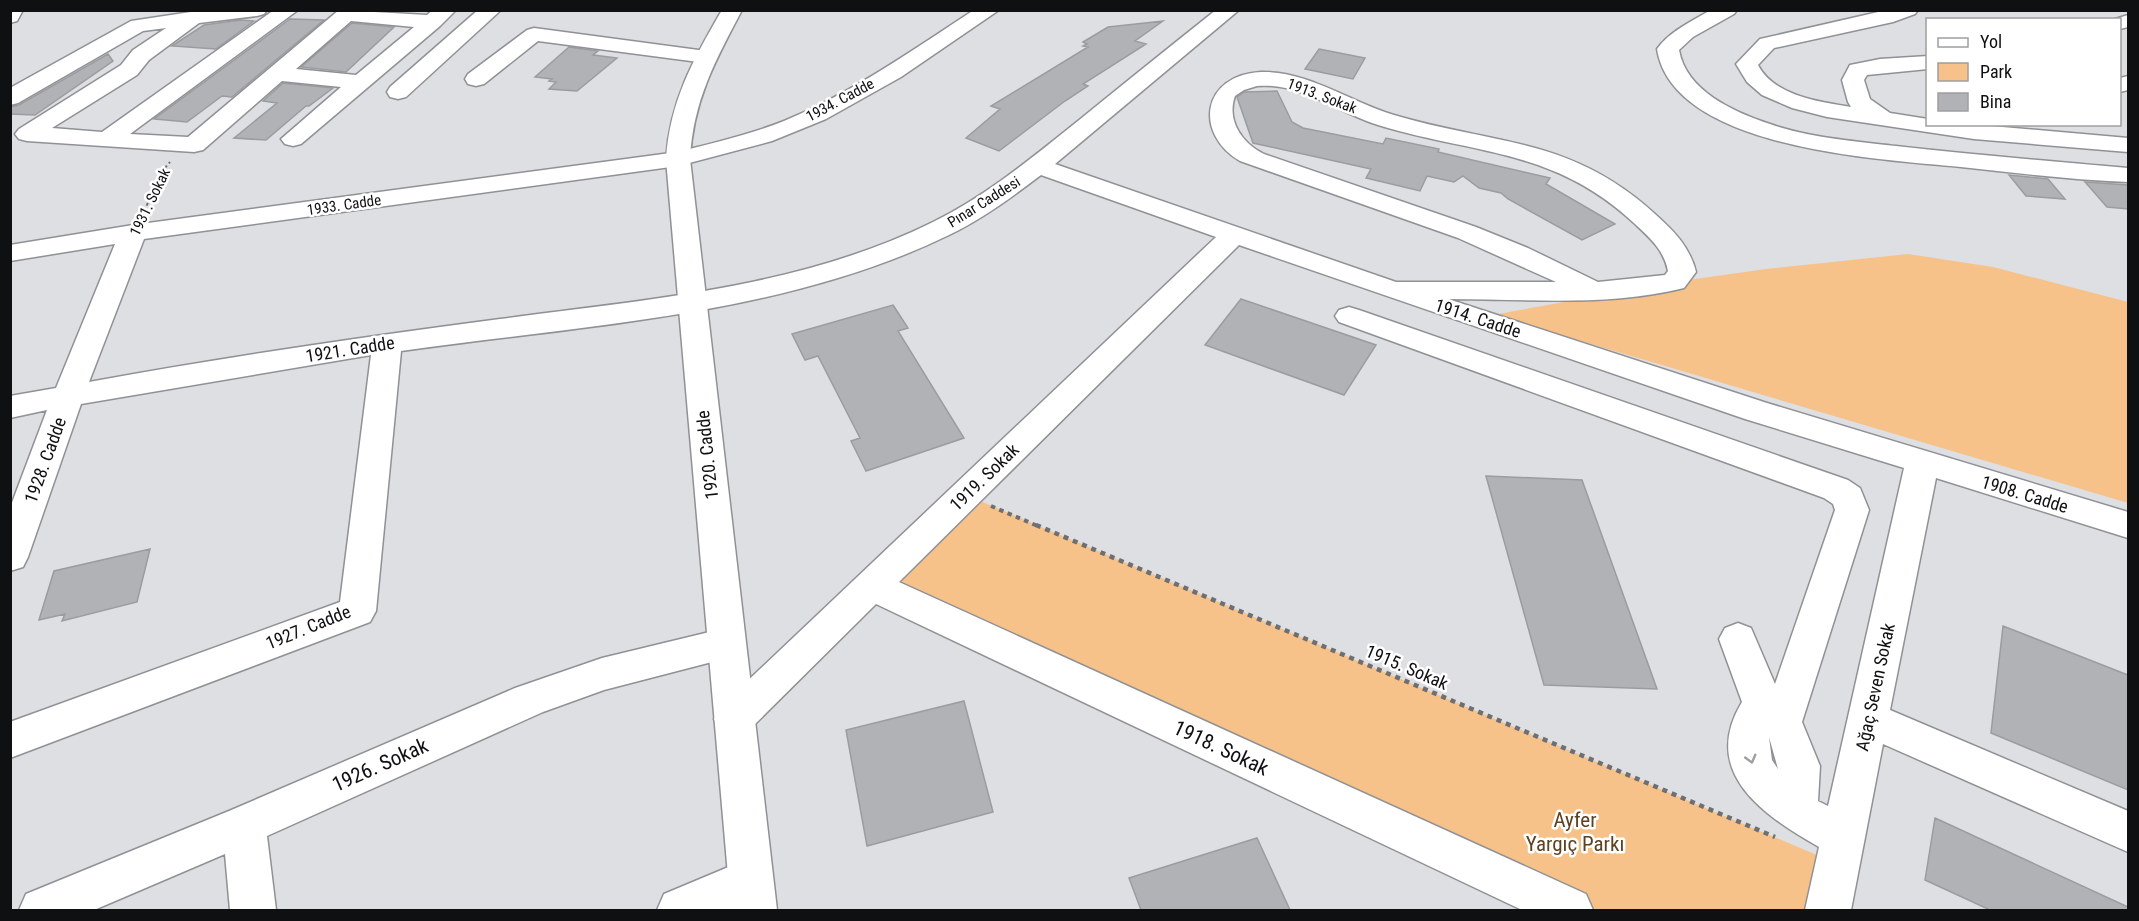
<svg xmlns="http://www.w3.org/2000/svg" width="2139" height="921" font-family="'Roboto Condensed',sans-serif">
<rect width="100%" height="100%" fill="#dddfe3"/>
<!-- green -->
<path fill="#f6c289" d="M1908 254 1993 267 2128 302V503L1493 315 1674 282 1766 269Z
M966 495 1838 864 1828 910H1570L872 586Z"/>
<!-- building -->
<path fill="#b1b2b6" stroke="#9b9ca0" stroke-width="1.5" d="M290 19 324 20 232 97 222 96 187 122 154 119Z
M241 20 254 21 216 49 172 46 204 25Z
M1163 21 1135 41 1146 44 1083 84 1088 86 1065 101 999 151 966 138 1000 109 991 106 1088 47 1083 46 1087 44 1083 42 1108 27Z
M352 23 394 27 346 72 301 67Z
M569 47 598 51 593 55 617 58 577 91 549 89 556 82 549 81 552 79 535 77Z
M1319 49 1365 58 1353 79 1305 69Z
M108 54 113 61 35 115 10 114V107L19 105Z
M283 83 333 88 309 106H306L266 140 234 138 277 103 263 101Z
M1277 91 1292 122 1303 128 1383 144 1386 138 1439 149 1438 152 1550 178 1546 184 1615 224 1582 240 1508 199 1501 193 1479 188 1463 176 1454 182 1427 176 1420 191 1366 178 1371 169 1253 143 1237 97 1244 92Z
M2009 175 2048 179 2065 199 2026 196Z
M2085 182 2128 185V209L2107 207Z
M1241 299 1376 345 1344 395 1205 345Z
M893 305 908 328 898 331 964 438 866 471 851 441 860 438 818 356 805 360 792 334Z
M1486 476 1582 480 1657 689 1544 685Z
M150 549 137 602 62 621 65 614 39 620 54 571Z
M2003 626 2128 675V790L1991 733Z
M964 701 993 812 867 846 846 730Z
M1935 818 2128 907V910H1990L1925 880Z
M1257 838 1290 910H1141L1129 878Z"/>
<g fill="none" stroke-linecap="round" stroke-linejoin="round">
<!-- minor casing -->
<g stroke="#8f9195" stroke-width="3">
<path id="minor" d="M10 10H23L17 21 10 23Z
M204 10H267L264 14 257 16 199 23 149 60 137 75 52 128 102 132 274 10H298L130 134 188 137 339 10 427 15 433 10H456L440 26 301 144 293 146 285 144 281 139 341 87 282 81 203 150 194 152 27 141 19 139 15 134 19 129 121 65 133 50 166 28 143 31 18 103 10 105V88L131 21ZM351 21 414 27 356 75 296 69Z
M478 10H501L406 97 398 99 390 97 387 92 390 87Z
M974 10H999L901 77 826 119 772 141 678 166 144 239 89 382C225 357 362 337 500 319 646 299 798 289 933 222 984 197 1028 161 1073 125 1120 87 1168 48 1216 10H1239L1055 164 1396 282H1556L1458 238 1240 161C1194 134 1201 75 1261 72 1309 71 1350 102 1394 115 1495 145 1571 137 1655 214 1673 230 1690 247 1696 272L1684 288C1608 307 1526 299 1448 299L1767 403 2128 512V538L1936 478 1890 710 2128 811V852L1883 744 1851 910H1805L1819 847C1765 816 1699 773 1742 702L1719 639 1725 628 1738 623 1751 628 1775 684 1835 510 1833 504 1824 498 1339 322 1335 316 1339 310 1349 307 1359 310 1848 480 1860 488 1869 510 1802 722 1820 766 1818 801 1828 806 1904 468 1745 419 1239 245 899 582 1586 894 1593 910H1522L876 604 748 731 734 736 720 731 714 719 720 707 1216 237 1041 175C1012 197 982 219 949 235 783 316 583 325 401 351L376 611 370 622 10 758V722L340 602 371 355 81 404 28 557 23 567 10 571V508L47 410 10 418V396L56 388 115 244 10 261V245L133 225 678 152C713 143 749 135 784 121 852 93 913 50 974 10ZM1257 86C1300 82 1339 113 1378 125 1476 155 1554 148 1635 224 1650 238 1664 250 1668 271L1665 275 1598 282 1528 248 1476 227 1264 154C1243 144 1226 121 1235 96L1244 90ZM1769 737 1778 769 1772 760Z
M1711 10H1737L1734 14 1693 37 1679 50C1686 91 1734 112 1770 124 1810 138 1854 141 1896 146 1973 155 2051 161 2128 168V182C2073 180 2016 173 1961 167 1882 159 1673 150 1657 49 1670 31 1692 21 1711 10Z
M1887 10H1918L1915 14 1893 22 1774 48 1758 65C1774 96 1820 102 1851 107L1848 102 1842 80 1850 65 1880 59 1928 56V69L1867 75 1864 80 1870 99 1890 113 1928 119V124H1968L2128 138V152L1974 139 1827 117 1792 108 1762 95 1747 82 1736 64 1760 39Z
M2128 15V27L2120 29V20H2112Z
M534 28 706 51 714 52 717 57 714 62 706 63 538 41 484 84 476 86 468 84 465 79 468 74 527 30Z
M2128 76V90L2120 92V78Z
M726 628 739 633 745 644 739 655 604 690 543 712 267 836 276 910H230L225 854 94 910H19L26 894 229 811 515 688 602 658Z
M750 858 766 865 772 880 766 895 731 910H657L664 894Z"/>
</g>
<!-- major casing -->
<g stroke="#8f9195" stroke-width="3">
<path id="major" d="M722 10H742C715 61 693 101 690 159L777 910H731L666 159C670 101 693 60 722 10Z"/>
</g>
<!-- path-far2 -->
<path stroke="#6e6f72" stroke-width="2" stroke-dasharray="3 3" stroke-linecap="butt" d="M144 211 164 169 170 162"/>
<!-- path-far1 -->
<path stroke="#6e6f72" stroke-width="4" stroke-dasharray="4.5 4.5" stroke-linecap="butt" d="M991 506 1040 527"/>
<!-- path -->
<path stroke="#6e6f72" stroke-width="4.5" stroke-dasharray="5 5" stroke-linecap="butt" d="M1036 525 1775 837"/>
<!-- minor -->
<use href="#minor" fill="#fff" fill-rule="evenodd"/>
<!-- major -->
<use href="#major" fill="#fff" fill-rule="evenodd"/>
</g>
<!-- one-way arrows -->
<defs><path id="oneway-chevron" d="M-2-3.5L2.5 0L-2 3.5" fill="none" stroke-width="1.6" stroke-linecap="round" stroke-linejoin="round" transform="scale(1.5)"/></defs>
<use stroke="#9f9fa0" href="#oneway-chevron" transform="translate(1751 759) rotate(75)"/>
<g text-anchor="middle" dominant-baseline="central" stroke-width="5" stroke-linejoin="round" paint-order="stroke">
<!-- far-street labels -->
<g font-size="15" fill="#0f1011" stroke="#fff">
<text transform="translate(1322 96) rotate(21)">1913. Sokak</text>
<text transform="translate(840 100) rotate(-28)">1934. Cadde</text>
<text transform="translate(150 202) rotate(-64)">1931. Sokak</text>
<text transform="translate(984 202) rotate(-32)">Pınar Caddesi</text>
<text transform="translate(344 205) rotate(-8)">1933. Cadde</text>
</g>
<!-- street labels -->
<g font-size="18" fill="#0f1011" stroke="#fff">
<text transform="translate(1478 318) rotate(18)">1914. Cadde</text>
<text transform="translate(350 349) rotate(-9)">1921. Cadde</text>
<text transform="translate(707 455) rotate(-96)">1920. Cadde</text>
<text transform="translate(45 460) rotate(-70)">1928. Cadde</text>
<text transform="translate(984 477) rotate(-44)">1919. Sokak</text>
<text transform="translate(2025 494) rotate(17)">1908. Cadde</text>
<text transform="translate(308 627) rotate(-22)">1927. Cadde</text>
<text transform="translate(1407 667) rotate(23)">1915. Sokak</text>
<text transform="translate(1875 687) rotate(-78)">Ağaç Seven Sokak</text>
</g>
<!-- near-street labels -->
<g font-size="21" fill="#0f1011" stroke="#fff">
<text transform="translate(1221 748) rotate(25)">1918. Sokak</text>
<text transform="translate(380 765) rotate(-24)">1926. Sokak</text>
</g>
<!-- near-park labels -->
<g font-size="21" fill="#5e4120" stroke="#fff">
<text x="1575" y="820">Ayfer<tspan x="1575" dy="24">Yargıç Parkı</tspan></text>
</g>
</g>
<!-- border -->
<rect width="2139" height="921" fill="none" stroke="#0f1011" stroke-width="24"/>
<!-- legend -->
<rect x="1926" y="18" width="195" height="108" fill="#ffffff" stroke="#9f9fa0" stroke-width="1.5"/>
<rect x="1938" y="38" width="30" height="9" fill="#ffffff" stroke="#9f9fa0" stroke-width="1.5"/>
<text x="1980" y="48" font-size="18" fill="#0f1011">Yol</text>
<rect x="1938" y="63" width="30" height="18" fill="#f6c289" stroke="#9f9fa0" stroke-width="1.5"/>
<text x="1980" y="78" font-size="18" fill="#0f1011">Park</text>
<rect x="1938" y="93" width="30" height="18" fill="#b1b2b6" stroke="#9f9fa0" stroke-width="1.5"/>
<text x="1980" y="108" font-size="18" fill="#0f1011">Bina</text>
</svg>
